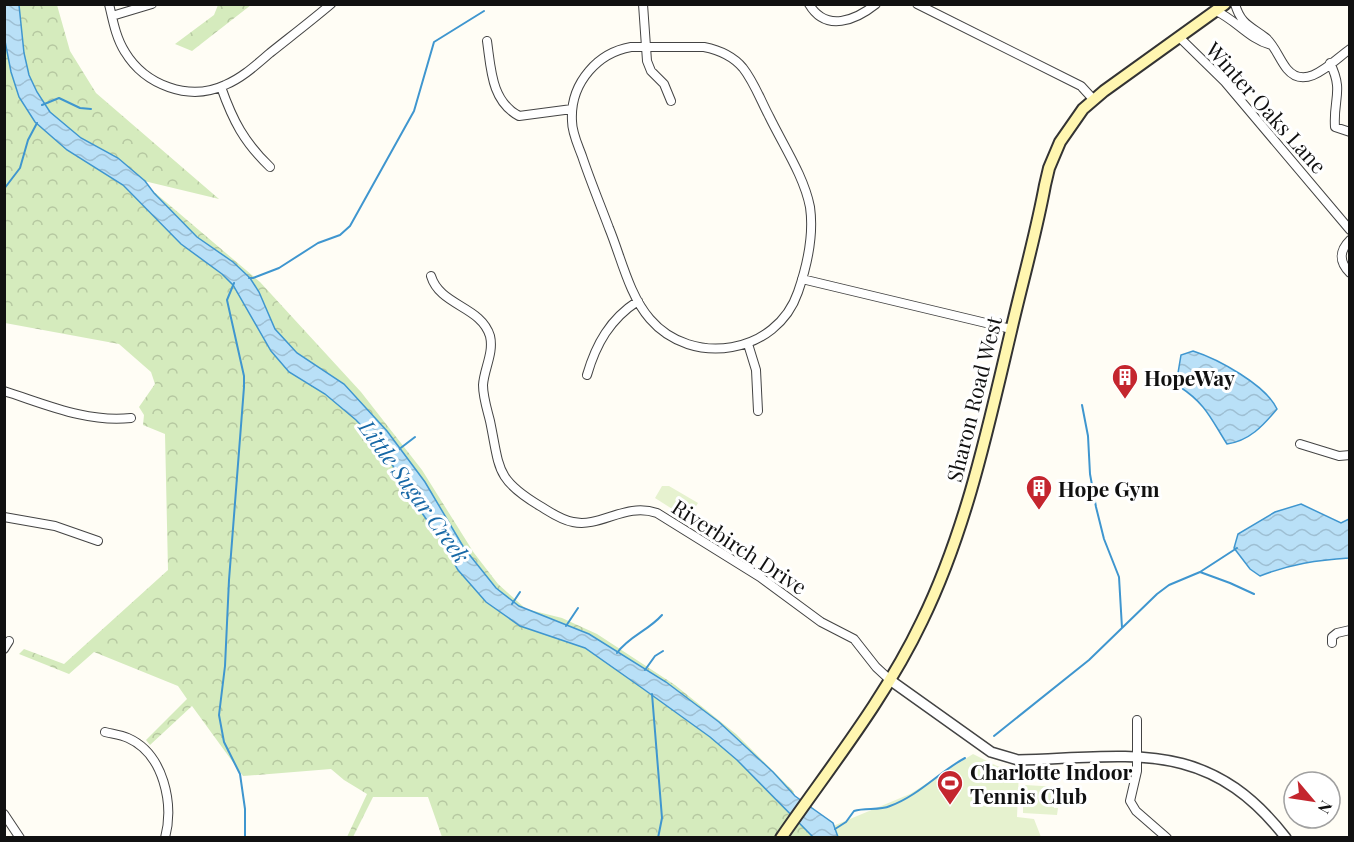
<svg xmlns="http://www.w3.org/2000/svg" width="1354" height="842" font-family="'Playfair Display',serif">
<defs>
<pattern id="park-crowns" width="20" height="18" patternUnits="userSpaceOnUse" patternTransform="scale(1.5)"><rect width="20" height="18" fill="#d5ebbd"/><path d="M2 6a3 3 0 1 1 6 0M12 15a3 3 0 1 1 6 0" fill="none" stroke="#b6c8a1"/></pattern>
<pattern id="water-waves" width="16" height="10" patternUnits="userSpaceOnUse" patternTransform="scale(1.5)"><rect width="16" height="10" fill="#b9e0f7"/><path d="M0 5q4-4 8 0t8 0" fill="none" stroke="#9ebfd3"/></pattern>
</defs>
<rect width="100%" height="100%" fill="#fffdf5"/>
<!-- park -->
<path fill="url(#park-crowns)" d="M4 5H57L70 51 96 93 219 199 140 180 260 282 361 392 422 470 474 553 498 584 526 609 562 618 597 634 675 685 736 734 794 792 791 804 829 837H442L428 797H373L353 837H347L367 794 344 780 331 769 243 776 192 706 150 745 146 740 187 699 178 686 94 652 69 674 19 654 24 649 64 664 168 570 165 434 143 425 144 415 139 407 155 384 151 372 119 344 5 323Z
M218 5H251L192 51 175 44 214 15Z"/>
<!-- pitch -->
<path fill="#e6f2cf" d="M662 486H669L698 503 688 519 655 498Z
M973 754 997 766 1019 771 1017 817 1034 819 1041 837 829 838 821 831 910 794Z
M1025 785 1059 787V794H1055L1054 797 1058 798V804H1054V808H1058L1057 815 1023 813V806L1028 807V803H1024V796H1028L1029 793 1024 792Z"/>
<!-- water -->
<path fill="url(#water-waves)" stroke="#3f96cf" stroke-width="1.5" d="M4 5H19L24 53 29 75 37 92 50 112 81 138 118 158 145 181 154 193 197 237 233 262 250 278 259 292 275 329 297 353 344 384 387 431 425 482 464 548 496 588 519 606 589 634 666 682 719 722 773 772 795 796 833 823 838 837H813L737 760 710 737 642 688 585 648 520 626 486 602 458 570 441 540 410 496 393 466 373 438 356 420 325 394 289 372 271 351 233 285 222 274 181 244 123 185 67 150 35 122 19 97 11 72 5 41Z
M1193 351C1218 359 1266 385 1277 409 1263 426 1249 441 1227 444 1211 419 1206 404 1180 387L1177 379 1181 355Z
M1301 504 1341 523 1349 519V558C1318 560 1290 564 1260 576L1250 569 1234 548 1238 534 1275 512Z"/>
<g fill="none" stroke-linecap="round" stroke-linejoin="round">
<!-- stream -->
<path stroke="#3f96cf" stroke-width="2" d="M42 105 59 98 80 108 91 109
M4 189 20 168 28 140 37 123
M249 278H253L279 268 318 243 340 235 350 226 414 111 434 42 484 11
M234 283 227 300 244 376V387L229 580 225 666 219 715 224 742 240 774 245 809V838
M1082 405 1088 436 1090 474 1096 507 1104 539 1119 577 1122 628
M398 450 415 437
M1200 572 1230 583 1254 594
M512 604 520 592
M566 626 578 608
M617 653C629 636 648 631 662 615
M645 670 655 656 663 651
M652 694 662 818 658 838
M994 736 1089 660 1157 594 1169 585 1200 572 1237 548
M835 829 846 822 854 811C865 807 879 811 890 806 918 796 939 772 965 758"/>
<!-- minor casing -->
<g stroke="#444" stroke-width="10">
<path id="minor" d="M109 4C113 21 116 38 125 52 145 85 189 102 225 85 242 78 256 65 270 53 290 37 311 21 331 4
M643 4 647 61 651 71 664 84 671 101
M809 4C826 33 856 20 876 4
M917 4 1081 86 1093 99
M1235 4C1241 25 1251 26 1266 38 1275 46 1279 59 1287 69 1306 92 1333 61 1350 49
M1216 11C1236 20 1249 39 1271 45
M112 16 152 4
M1179 37 1225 82 1350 230
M487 41C491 68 491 101 519 116L572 109
M631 47H704C719 50 733 56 743 68 754 82 761 101 769 116 783 145 804 176 810 207 814 235 807 266 798 292 777 354 692 368 650 319 629 295 621 257 609 228 600 204 590 180 582 156 578 145 572 133 572 121 571 103 577 85 589 71 600 58 614 50 631 47Z
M1330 63C1344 91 1333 99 1335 127L1350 132
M221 87C233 121 244 142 270 167
M1350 240C1339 251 1339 262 1350 273
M431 276C440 306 481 306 490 336 494 353 484 369 483 385 483 397 487 409 490 421 500 469 495 479 540 506 550 512 561 520 573 522 601 528 625 502 657 513L760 577 821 622 854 639 876 667 890 680
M802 279 1011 329
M748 344 756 370 758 411
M587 375C596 344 610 319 638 301
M4 391C45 404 87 423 131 418
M1300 444 1339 456 1350 455
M4 517 55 526 98 541
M1332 643V637L1337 633 1350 630
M4 649 9 641
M1137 720V771L1130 801 1136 811 1167 838
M105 732C113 734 121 735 128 738 164 754 174 804 165 838
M4 814 20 838"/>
</g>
<!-- tertiary casing -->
<g stroke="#444" stroke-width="12">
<path id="tertiary" d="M890 680 991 752 1018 760C1131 757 1208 737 1286 838"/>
</g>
<!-- secondary casing -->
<g stroke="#333" stroke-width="14">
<path id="secondary" d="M781 838C830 767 885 699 922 621 966 531 988 428 1011 331 1022 283 1036 234 1045 185L1049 168 1060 142 1083 109 1104 91 1225 4"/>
</g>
<!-- minor -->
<use href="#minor" stroke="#fff" stroke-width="8"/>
<!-- tertiary -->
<use href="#tertiary" stroke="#fff" stroke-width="9"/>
<!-- secondary -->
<use href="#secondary" stroke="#fff6b0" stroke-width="10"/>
</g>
<!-- icons -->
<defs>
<g id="building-pin" transform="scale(1.35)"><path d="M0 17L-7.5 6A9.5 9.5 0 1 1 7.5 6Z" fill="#c4262e" stroke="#fff"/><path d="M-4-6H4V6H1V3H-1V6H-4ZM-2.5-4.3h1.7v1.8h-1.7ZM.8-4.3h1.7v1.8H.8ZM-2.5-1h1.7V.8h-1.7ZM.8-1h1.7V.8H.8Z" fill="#fff"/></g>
<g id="stadium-pin" transform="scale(1.35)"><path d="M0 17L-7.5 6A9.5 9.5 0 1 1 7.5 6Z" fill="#c4262e" stroke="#fff"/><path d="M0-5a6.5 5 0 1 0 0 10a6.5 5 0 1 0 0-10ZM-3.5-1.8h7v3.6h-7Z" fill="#fff"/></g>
</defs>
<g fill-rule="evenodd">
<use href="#building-pin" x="1125" y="377"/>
<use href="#building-pin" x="1039" y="488"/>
<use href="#stadium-pin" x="950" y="783"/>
</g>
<g text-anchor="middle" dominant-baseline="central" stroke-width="6" stroke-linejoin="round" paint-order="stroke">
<!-- street labels -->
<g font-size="21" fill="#111" stroke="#fff">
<text transform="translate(1267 107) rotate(48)">Winter Oaks Lane</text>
<text transform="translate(973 399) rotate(-76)">Sharon Road West</text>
<text transform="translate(740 546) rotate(33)">Riverbirch Drive</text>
</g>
<!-- poi labels -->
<g font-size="21" font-weight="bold" fill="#111" stroke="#fff" text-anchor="start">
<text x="1144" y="377">HopeWay</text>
<text x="1058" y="488">Hope Gym</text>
<text x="970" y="771">Charlotte Indoor<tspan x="970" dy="24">Tennis Club</tspan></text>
</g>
<!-- water labels -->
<g font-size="22" font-style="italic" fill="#1768a6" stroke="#fff">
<text transform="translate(415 491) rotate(54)">Little Sugar Creek</text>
</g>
</g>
<!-- border -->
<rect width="1354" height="842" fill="none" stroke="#111111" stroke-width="12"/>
<!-- north arrow -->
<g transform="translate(1312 800) rotate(119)"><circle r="28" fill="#ffffff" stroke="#a0a0a0" stroke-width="1.5"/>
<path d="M0-4.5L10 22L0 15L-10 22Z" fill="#c4262e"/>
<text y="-9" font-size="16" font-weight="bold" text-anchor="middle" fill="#111111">N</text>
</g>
</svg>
